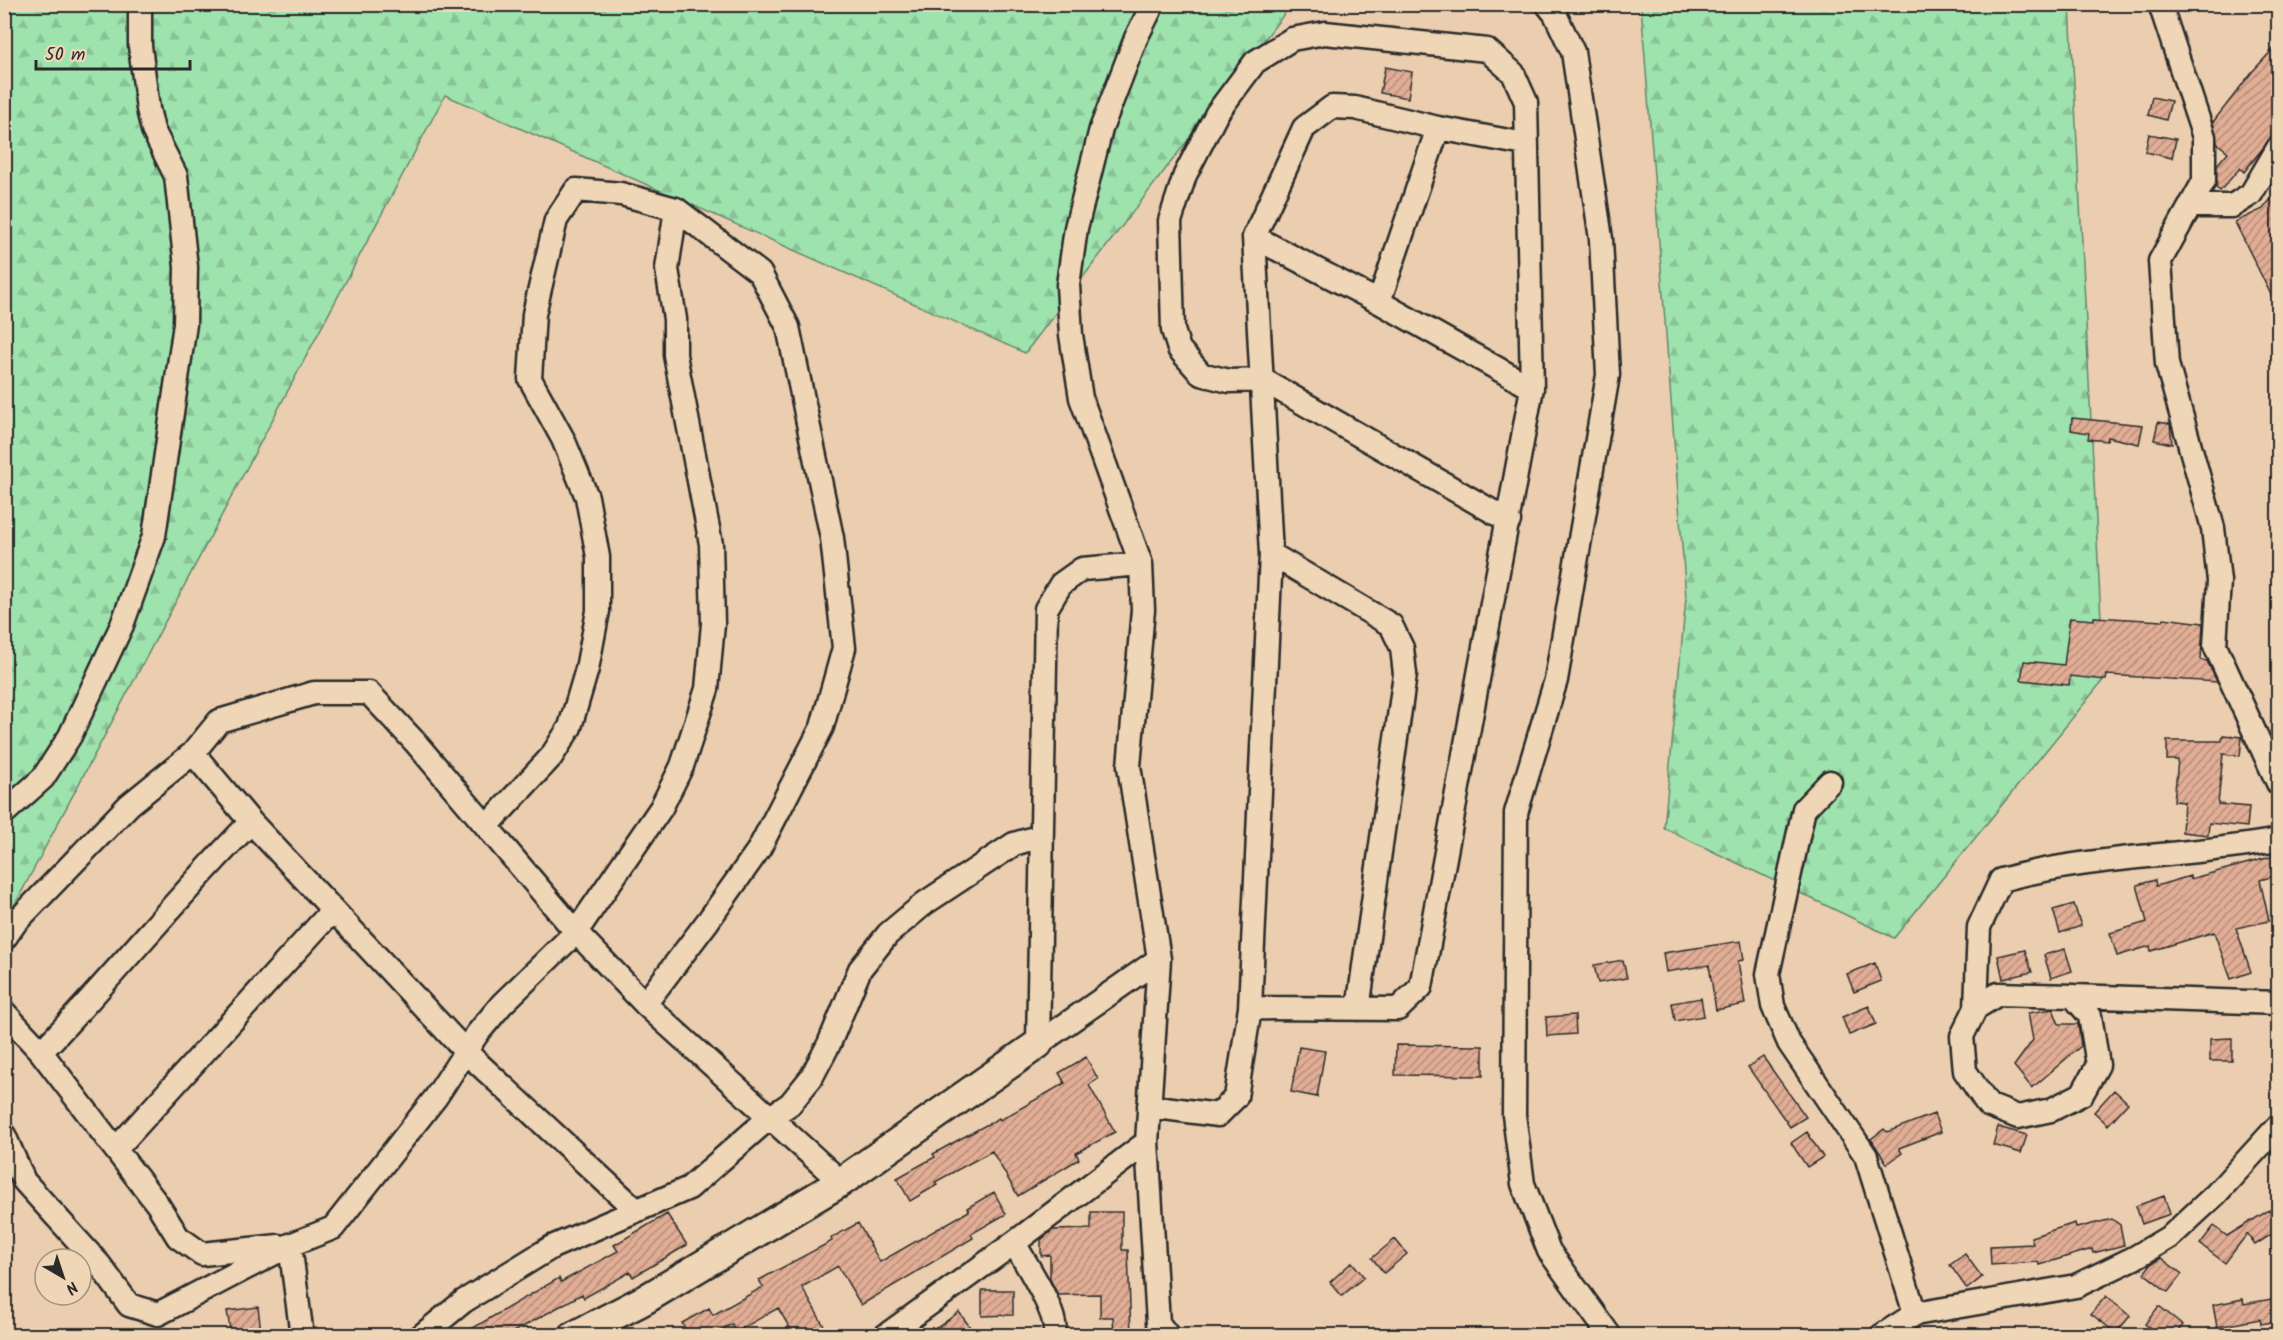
<svg xmlns="http://www.w3.org/2000/svg" width="2283" height="1340" font-family="Kalam,sans-serif">
<defs>
<pattern id="forest-firs" width="22" height="20" patternUnits="userSpaceOnUse" patternTransform="scale(1.5)"><rect width="22" height="20" fill="#9ee2ae"/><path d="M5 1l3.5 6h-7zM16 11l3.5 6h-7z" fill="#88c296"/></pattern>
<pattern id="building-hatch" width="6" height="6" patternUnits="userSpaceOnUse" patternTransform="scale(1.5)"><rect width="6" height="6" fill="#e1ad95"/><path d="M-1 1l2-2M0 6l6-6M5 7l2-2" fill="none" stroke="#b78d7a"/></pattern>
</defs>
<rect width="100%" height="100%" fill="#ebceaf"/>
<filter id="ink" filterUnits="userSpaceOnUse"><feTurbulence type="fractalNoise" baseFrequency=".0167" numOctaves="2"/><feDisplacementMap in="SourceGraphic" scale="12" xChannelSelector="R" yChannelSelector="G"/><feConvolveMatrix kernelMatrix="1 2 1 2 8 2 1 2 1" color-interpolation-filters="sRGB"/></filter>
<g filter="url(#ink)">
<!-- forest -->
<path fill="url(#forest-firs)" stroke="#64866c" stroke-width="1.5" d="M5 5H1291L1025 353 445 95 5 923Z
M1641 5H2070L2104 679 1894 938 1664 828 1686 598Z"/>
<!-- building -->
<path fill="url(#building-hatch)" stroke="#2b2b2b" stroke-width="1.5" d="M2278 44V129L2244 172 2240 168 2220 191 2216 188 2217 165 2228 152 2217 143 2213 122 2252 72Z
M1385 67 1412 72 1408 98 1380 93Z
M2152 97 2171 101 2166 120 2148 115Z
M2149 134 2176 139 2172 158 2145 152Z
M2278 190V309L2235 222 2263 209Z
M2072 418 2143 425 2139 444 2108 437 2107 441 2088 439 2089 433 2071 430Z
M2158 422 2170 424 2172 444 2154 440Z
M2094 617 2163 621 2164 618 2203 623 2201 660 2207 661 2217 682 2107 675 2106 680 2070 676 2069 685 2021 680 2024 661 2064 665 2070 618 2094 620Z
M2223 735 2242 737 2240 756 2223 754 2218 804 2249 807 2247 827 2209 823 2208 835 2182 832 2184 802 2174 801 2178 760H2167V741H2222Z
M2278 855V875L2260 880 2269 921 2236 928 2251 972 2231 979 2214 932 2151 951 2150 946 2117 956 2110 933 2147 922 2137 885 2155 880 2156 886 2190 876V879Z
M2074 904 2081 926 2060 933 2053 910Z
M1741 941 1744 960 1738 961 1745 1004 1716 1010 1709 965 1666 972 1663 953Z
M2065 949 2072 971 2051 978 2044 955Z
M2025 950 2032 972 2003 979 1998 956Z
M1623 960 1627 978 1598 983 1594 965Z
M1875 963 1881 981 1854 992 1847 974Z
M1701 998 1704 1016 1675 1021 1672 1003Z
M1869 1006 1876 1024 1849 1035 1842 1017Z
M2053 1009 2059 1024H2078L2081 1046 2032 1088 2014 1066 2033 1040 2028 1013Z
M1575 1015 1576 1034 1547 1036 1546 1017Z
M2232 1038V1061H2210V1039Z
M1396 1045 1483 1046V1076L1395 1075Z
M1299 1047 1325 1051 1317 1097 1291 1092Z
M1086 1057 1098 1079 1089 1085 1115 1132 1076 1153 1079 1159 1018 1196 992 1151 935 1182 937 1185 910 1201 897 1178 935 1157 933 1154 960 1139 999 1118 1000 1120 1065 1083 1059 1073Z
M1763 1057 1806 1117 1790 1127 1748 1067Z
M2114 1090 2128 1103 2108 1125 2094 1112Z
M1934 1114 1941 1132 1899 1148 1902 1153 1887 1164 1871 1139 1884 1129 1887 1132Z
M1998 1127 2027 1135 2021 1153 1993 1145Z
M1807 1132 1823 1157 1807 1167 1791 1143Z
M994 1192 1006 1214 971 1234 973 1238 861 1305 838 1266 802 1287 824 1326 807 1335H794L778 1308 736 1332 732 1324 711 1335H689L682 1323 709 1308 713 1315 763 1287 759 1280 832 1241 831 1238 858 1223 880 1262 969 1211 967 1208Z
M2164 1196 2170 1214 2142 1224 2136 1206Z
M2269 1210 2278 1225V1230L2255 1245 2247 1234 2225 1263 2200 1244 2214 1226 2227 1236Z
M1091 1212H1122V1250H1128L1131 1335H1114L1113 1317H1100V1294L1058 1295 1050 1279V1255L1041 1256V1240L1053 1230 1091 1229Z
M667 1214 687 1245 665 1258 633 1277 630 1272 584 1298 582 1294 508 1335H461L559 1278 561 1282 618 1251 614 1245Z
M2112 1219 2120 1225 2124 1245 2093 1253 2092 1249 2039 1265 2038 1262 1991 1265 1990 1246 2033 1244 2031 1237 2056 1229 2075 1223 2076 1228Z
M1395 1239 1407 1254 1384 1273 1372 1258Z
M1965 1254 1982 1277 1967 1289 1950 1265Z
M2161 1258 2182 1274 2168 1292 2144 1273 2151 1264Z
M1352 1262 1364 1277 1342 1296 1330 1282Z
M982 1290H1013V1315L982 1316Z
M2106 1296 2130 1316 2116 1333 2091 1314Z
M2278 1298V1321L2261 1324 2260 1319 2217 1327 2213 1305 2243 1299 2244 1304Z
M2159 1306 2183 1325 2175 1335H2159L2145 1324Z
M258 1307 261 1332 231 1335 227 1311Z
M959 1312 976 1335H927Z"/>
<g fill="none" stroke-linecap="round" stroke-linejoin="round">
<!-- minor casing -->
<g stroke="#2b2b2b" stroke-width="27">
<path id="minor" d="M1153 4 1136 38 1101 129 1076 228 1068 285 1071 335 1081 398 1141 564 1143 610 1129 766 1159 959 1147 1142 1158 1323 1168 1336
M1547 4 1555 14 1573 52 1601 239 1608 375 1556 680 1516 813 1514 1115 1523 1184 1549 1251 1610 1336
M2160 4 2204 137V181L2160 261 2167 364 2213 528 2219 581 2215 646 2278 783
M2191 206H2232L2251 194 2278 148
M1254 237 1379 302 1532 388
M1379 302 1438 128
M1271 554 1391 625 1402 648 1405 674 1358 1009
M193 753 251 822 467 1053 636 1210
M1830 782 1804 809 1768 974 1773 1006 1789 1043 1866 1156 1915 1314
M4 813 43 778 70 736 122 625 154 536 185 324 186 267 176 176 153 130 148 109 140 46V4
M487 826 551 757 570 727 587 669 598 611V557L587 497 563 439 530 379 534 314 556 220 576 190 621 194 676 209 760 273 788 327 832 538 844 648 822 727 759 849 708 921 645 1004
M4 939 16 922 129 805 193 753 219 721 314 693H369L415 742 576 932 645 1004 841 1182
M2073 996 2090 1016 2098 1065 2082 1094 2051 1110 2018 1117 1988 1105 1965 1071 1962 1036 1976 1008 1998 994 2073 996 2278 1003
M1250 1008 1398 1009 1421 987 1532 388 1526 102 1513 73 1487 50 1325 33 1292 39 1255 62 1217 113 1185 175 1170 221 1173 330 1179 349 1201 374 1229 381 1263 380 1509 521
M1976 1008 1979 927 2001 880C2091 855 2187 857 2278 840
M4 1012 41 1052 158 1205 178 1237 202 1254 279 1246
M1038 1044 1046 609 1061 584 1082 569 1141 564
M1038 1044 1159 959
M41 1052C113 977 178 896 251 822
M1149 1106 1218 1115 1236 1097 1250 1008 1271 554 1254 237 1304 128 1332 107 1355 108 1438 128 1525 144
M4 1135 24 1181 99 1264 129 1305 158 1314 290 1245 333 1228 436 1097 477 1034 502 1004 576 932 661 808 682 766 707 689 713 624 711 544 675 355V319L667 269 676 209
M116 1149 332 911
M1014 1243C1024 1261 1061 1316 1054 1336
M290 1245 302 1336
M421 1336 464 1301 552 1247 689 1188 769 1118 790 1104 811 1078 829 1044 860 969 888 934 925 903 1014 844 1041 836
M885 1336 1014 1243 1147 1142
M1881 1336 1915 1314 2076 1286 2134 1258 2171 1236 2216 1194 2278 1126"/>
</g>
<!-- tertiary casing -->
<g stroke="#2b2b2b" stroke-width="33">
<path id="tertiary" d="M574 1336 644 1300 841 1182 1038 1044"/>
</g>
<!-- minor -->
<use href="#minor" stroke="#eed6b6" stroke-width="22"/>
<!-- tertiary -->
<use href="#tertiary" stroke="#eed6b6" stroke-width="28"/>
</g>
</g>
<!-- margin -->
<rect width="2283" height="1340" fill="none" stroke="#eed6b6" stroke-width="24"/>
<rect x="12" y="12" width="2259" height="1316" fill="none" stroke="#2b2b2b" stroke-width="2" filter="url(#ink)"/>
<!-- north arrow -->
<g transform="translate(63 1277) rotate(141)"><circle r="28" fill="#eed6b6" stroke="#a0927e" stroke-width="1.5"/>
<path d="M0-4.5L10 22L0 15L-10 22Z" fill="#2b2b2b"/>
<text y="-9" font-size="16" font-weight="bold" text-anchor="middle" fill="#2b2b2b">N</text>
</g>
<!-- scale -->
<path d="M36 60v9h154v-9" fill="none" stroke="#2b2b2b" stroke-width="3"/>
<text x="45" y="60" font-size="18" fill="#2b2b2b" stroke="#eed6b6" stroke-width="4.5" paint-order="stroke">50 m</text>
</svg>
